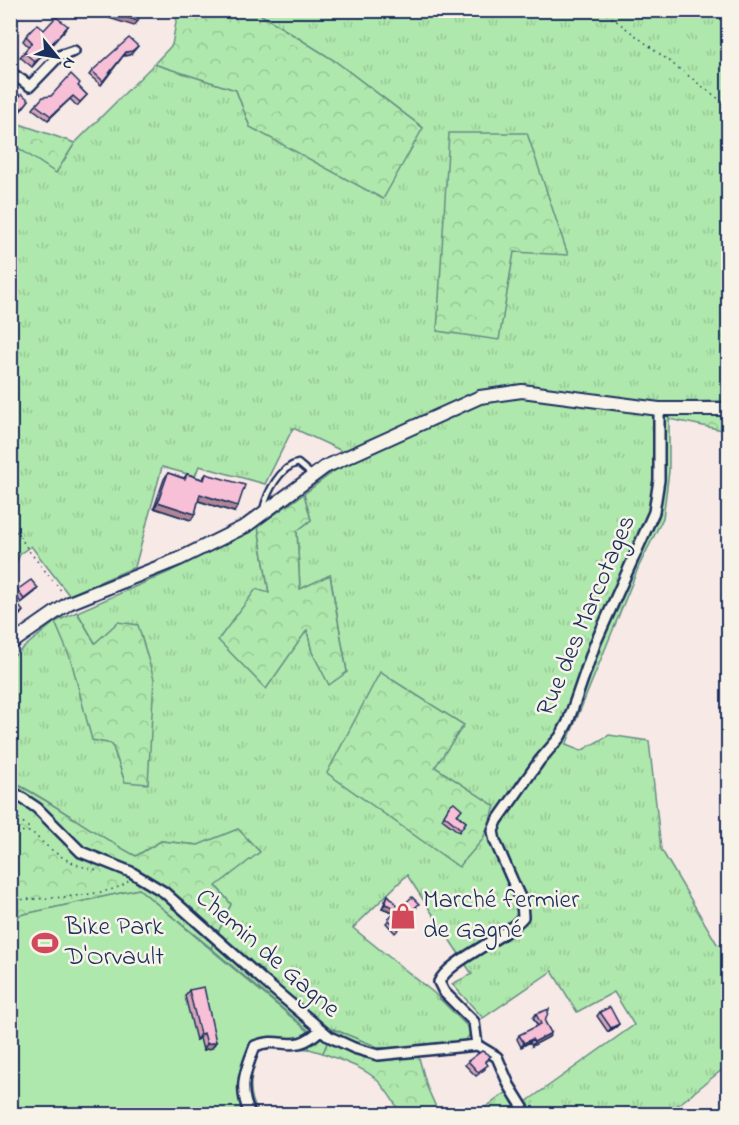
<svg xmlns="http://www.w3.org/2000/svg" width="739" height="1125" font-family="'Indie Flower',sans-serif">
<defs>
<pattern id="grass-tufts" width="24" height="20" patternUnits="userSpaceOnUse" patternTransform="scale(1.5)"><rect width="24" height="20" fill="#afe8ac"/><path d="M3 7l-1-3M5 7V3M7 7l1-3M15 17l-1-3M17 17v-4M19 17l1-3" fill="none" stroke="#96c796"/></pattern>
<pattern id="forest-crowns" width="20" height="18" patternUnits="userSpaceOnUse" patternTransform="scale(1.5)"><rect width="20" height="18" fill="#afe8ac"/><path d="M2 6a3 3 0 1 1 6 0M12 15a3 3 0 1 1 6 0" fill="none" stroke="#96c796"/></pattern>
</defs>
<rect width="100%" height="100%" fill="#f7e9e5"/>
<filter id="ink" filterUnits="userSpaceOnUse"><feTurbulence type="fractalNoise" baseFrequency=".0167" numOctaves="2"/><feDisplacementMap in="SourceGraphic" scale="12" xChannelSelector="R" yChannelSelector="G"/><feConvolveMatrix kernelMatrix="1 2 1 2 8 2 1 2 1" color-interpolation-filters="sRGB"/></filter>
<g filter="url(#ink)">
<!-- grass -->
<path fill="url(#grass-tufts)" stroke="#658c85" stroke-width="1.5" d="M255 11H728V401L669 403V471L663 518 639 566 566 745 581 751 609 735 649 741 661 849 717 944 728 948V1065L667 1114H476L507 1092 516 1109 634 1025 614 992 577 1012 552 971 483 1018 452 984 472 974 407 875 353 928 434 993 472 1031 466 1040 416 1047 380 1048 333 1029 323 1053 309 1049 308 1030 211 948 231 904 216 886 198 845 161 841 136 856C92 834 54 802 11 781V658L55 622 112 744 125 782 95 643 77 612 169 572 258 526 269 593 290 652 307 629 312 652 329 684 347 672 330 575 300 590 297 531 311 520 304 494 338 468 340 450 293 428 265 484 199 466 195 476 162 467 135 567 69 595 31 546 21 553 11 572V143L56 172 75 143 154 64 236 90 250 127H422L335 61Z"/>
<!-- forest -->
<path fill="url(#forest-crowns)" stroke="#658c85" stroke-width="1.5" d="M178 11H255L335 61 423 128 383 199 250 127 236 90 154 64 172 45Z
M11 121 75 143 56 173 11 143Z
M449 133H527L568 255 514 252 499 340 437 331Z
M728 401V431L669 419V402Z
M304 494 311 520 297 531 300 589 330 575 347 672 329 685 312 652 307 630 266 689 218 640 256 589 269 593 258 526Z
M77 612 95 643 118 622 138 625 154 679 148 784 125 782 112 744 92 740 71 660 55 622Z
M380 672 464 725 435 767 495 806 483 839 459 867 327 773Z
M10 781C54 802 92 833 136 856L161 841 198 845 238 829 260 852 216 886 231 904 211 948 139 889 11 917Z
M333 1029 380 1048 416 1047 427 1087 439 1114H401C376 1070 369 1072 323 1053Z"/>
<!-- pitch -->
<path fill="#afe8ac" stroke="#658c85" stroke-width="1.5" d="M139 889 308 1031 309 1049 261 1047C251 1072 245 1091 259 1114H11V917Z"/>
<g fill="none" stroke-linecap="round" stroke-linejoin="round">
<!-- service casing -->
<g stroke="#1b2f5e" stroke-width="9">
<path id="service" d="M263 510C267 492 280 467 298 463L311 474"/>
</g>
<!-- minor casing -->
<g stroke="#1b2f5e" stroke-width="14">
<path id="minor" d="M10 72 30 86 59 56 74 51
M10 790 37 808 81 852 131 872 164 892 265 982 330 1037 354 1048 378 1055 477 1045 497 1057 509 1085 527 1114
M477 1045 474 1022 444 992 439 982C449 960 503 940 523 917L522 902 495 841 493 831 497 821 540 760 560 737 568 722 595 644 654 512 659 480V409
M250 1114C238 1089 245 1071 255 1046 282 1035 294 1056 320 1030"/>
</g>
<!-- tertiary casing -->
<g stroke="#1b2f5e" stroke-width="16">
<path id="tertiary" d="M10 644 69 603 179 559 246 526 325 467 480 397 522 391 659 409H728"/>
</g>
<!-- path -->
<path stroke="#1b2f5e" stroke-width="1.5" stroke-dasharray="1.5 4.5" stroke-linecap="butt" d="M602 10 728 106
M10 521 29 551 63 593
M10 810 31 830
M10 831 32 832C50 851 73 868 100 870
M10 900C34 899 115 897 128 881
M176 1114 204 1105"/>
<!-- service -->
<use href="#service" stroke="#f7f3e8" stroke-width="4.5"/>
<!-- minor -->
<use href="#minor" stroke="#f7f3e8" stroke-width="9"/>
<!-- tertiary -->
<use href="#tertiary" stroke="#f7f3e8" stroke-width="12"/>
</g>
<!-- wall -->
<path fill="#d5a5b9" stroke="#1b2f5e" stroke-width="1.5" d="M68 26 32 67 20 57 29 47 23 41 26 36 44 30Z
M138 46 130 55 123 56 101 85 89 75 92 71Z
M10 86 20 96 29 100 19 113 17 110 13 114 10 111Z
M78 86 87 95 77 106 70 99 48 120 33 109 36 105 51 96Z
M168 473 184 478 187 474 202 479 206 474 234 512 198 501 195 514 191 520 154 508 164 479Z
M38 588 35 592 21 603 15 594 17 590Z
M450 805 458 815 466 822 459 832 442 819Z
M388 895 400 908H416L409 915 410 916 407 920 395 933 386 923 395 913 382 908 386 899Z
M189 990 212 1048 203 1050 200 1038 196 1040 185 996Z
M600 1012 619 1024 616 1027 608 1032 597 1016Z
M536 1014 545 1022 551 1033 549 1037 532 1046 530 1042 521 1047 517 1039 519 1035 538 1026 533 1018Z
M488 1060 486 1062 485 1069 476 1076 465 1065 468 1061Z"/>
<!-- shaded-wall -->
<path fill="#ae8696" stroke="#1b2f5e" stroke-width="1.5" d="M113 12 138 21 134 26 109 18Z
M68 26 64 31 32 67 35 62Z
M138 46 130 55 123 56 101 85 126 52Z
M73 96 70 99 48 120 51 116Z
M200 494 238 506 234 512 196 500Z
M158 502 195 514 191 520 154 508Z
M38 588 35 592 21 603 24 599Z
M23 611 20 615 10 622V621Z
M385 904 399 909 396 913 382 908Z
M619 1024 616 1027 608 1032 611 1028Z
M204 1033 200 1038 196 1040 200 1034Z
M551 1033 549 1037 532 1046 534 1042Z
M532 1039 530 1042 521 1047 524 1043Z
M216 1042 212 1048 203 1050 207 1044Z"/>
<!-- building -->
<path fill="#f8c0d7" stroke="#1b2f5e" stroke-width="1.5" d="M114 10H141L138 21 113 12Z
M10 14 15 18 13 22 16 24 10 30Z
M56 17 68 26 35 62 24 52 32 42 26 36 37 24 44 30Z
M129 38 138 46 132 51 126 52 103 81 92 71Z
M71 74 80 83 78 86 87 95 80 102 73 96 51 116 36 105 43 97 51 96Z
M10 86 20 96 22 94 29 100 22 109 19 106 16 110 10 105Z
M168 473 185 479 187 474 204 480 206 474 245 485 238 506 200 494 195 514 158 502Z
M31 580 38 588 24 599 17 590Z
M16 602 23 611 10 621V606Z
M454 802 462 809 457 815 466 822 461 829 444 815 450 805Z
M388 895 400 908 412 897 419 904 408 914 410 916 398 929 388 919 399 909 385 904Z
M204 987 216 1042 207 1044 204 1033 200 1034 189 990Z
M610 1007 619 1024 611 1028 600 1012Z
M549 1009 545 1022 551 1033 534 1042 532 1039 524 1043 519 1035 541 1024 536 1014Z
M482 1051 491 1056 485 1061 488 1065 478 1072 468 1061Z"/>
</g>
<!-- icons -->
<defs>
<g id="shop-bare" transform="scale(2.07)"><path d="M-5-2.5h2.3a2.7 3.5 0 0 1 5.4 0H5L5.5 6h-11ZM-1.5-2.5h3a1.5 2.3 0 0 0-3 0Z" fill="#d1495b" stroke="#f7f3e8" stroke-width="2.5" paint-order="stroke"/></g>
<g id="stadium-bare" transform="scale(2.07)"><path d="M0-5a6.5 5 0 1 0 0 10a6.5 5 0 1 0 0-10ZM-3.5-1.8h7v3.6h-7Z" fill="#d1495b" stroke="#f7f3e8" stroke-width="2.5" paint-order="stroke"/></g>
</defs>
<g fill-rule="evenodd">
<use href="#shop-bare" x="403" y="916"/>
<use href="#stadium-bare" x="45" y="943"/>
</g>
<g text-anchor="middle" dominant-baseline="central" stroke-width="5" stroke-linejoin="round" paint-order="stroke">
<!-- street labels -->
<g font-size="26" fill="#1b2f5e" stroke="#f7f3e8">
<text transform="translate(587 616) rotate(-67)">Rue des Marcotages</text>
<text transform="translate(267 954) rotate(41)">Chemin de Gagne</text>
</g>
<!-- poi labels -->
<g font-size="26" fill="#1b2f5e" stroke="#f7f3e8" text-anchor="start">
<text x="423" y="901">Marché fermier<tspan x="423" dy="30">de Gagné</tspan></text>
<text x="65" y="928">Bike Park<tspan x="65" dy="30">D'Orvault</tspan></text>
</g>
</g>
<!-- margin -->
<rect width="739" height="1125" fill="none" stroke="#f7f3e8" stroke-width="36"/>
<rect x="18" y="18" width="703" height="1089" fill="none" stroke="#1b2f5e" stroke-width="2" filter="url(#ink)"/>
<!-- north arrow -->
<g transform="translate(57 57) rotate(120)" stroke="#f7f3e8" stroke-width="4.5" paint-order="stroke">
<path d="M0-4.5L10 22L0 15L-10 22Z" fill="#1b2f5e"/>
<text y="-9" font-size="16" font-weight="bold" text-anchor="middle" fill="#1b2f5e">N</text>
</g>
</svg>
